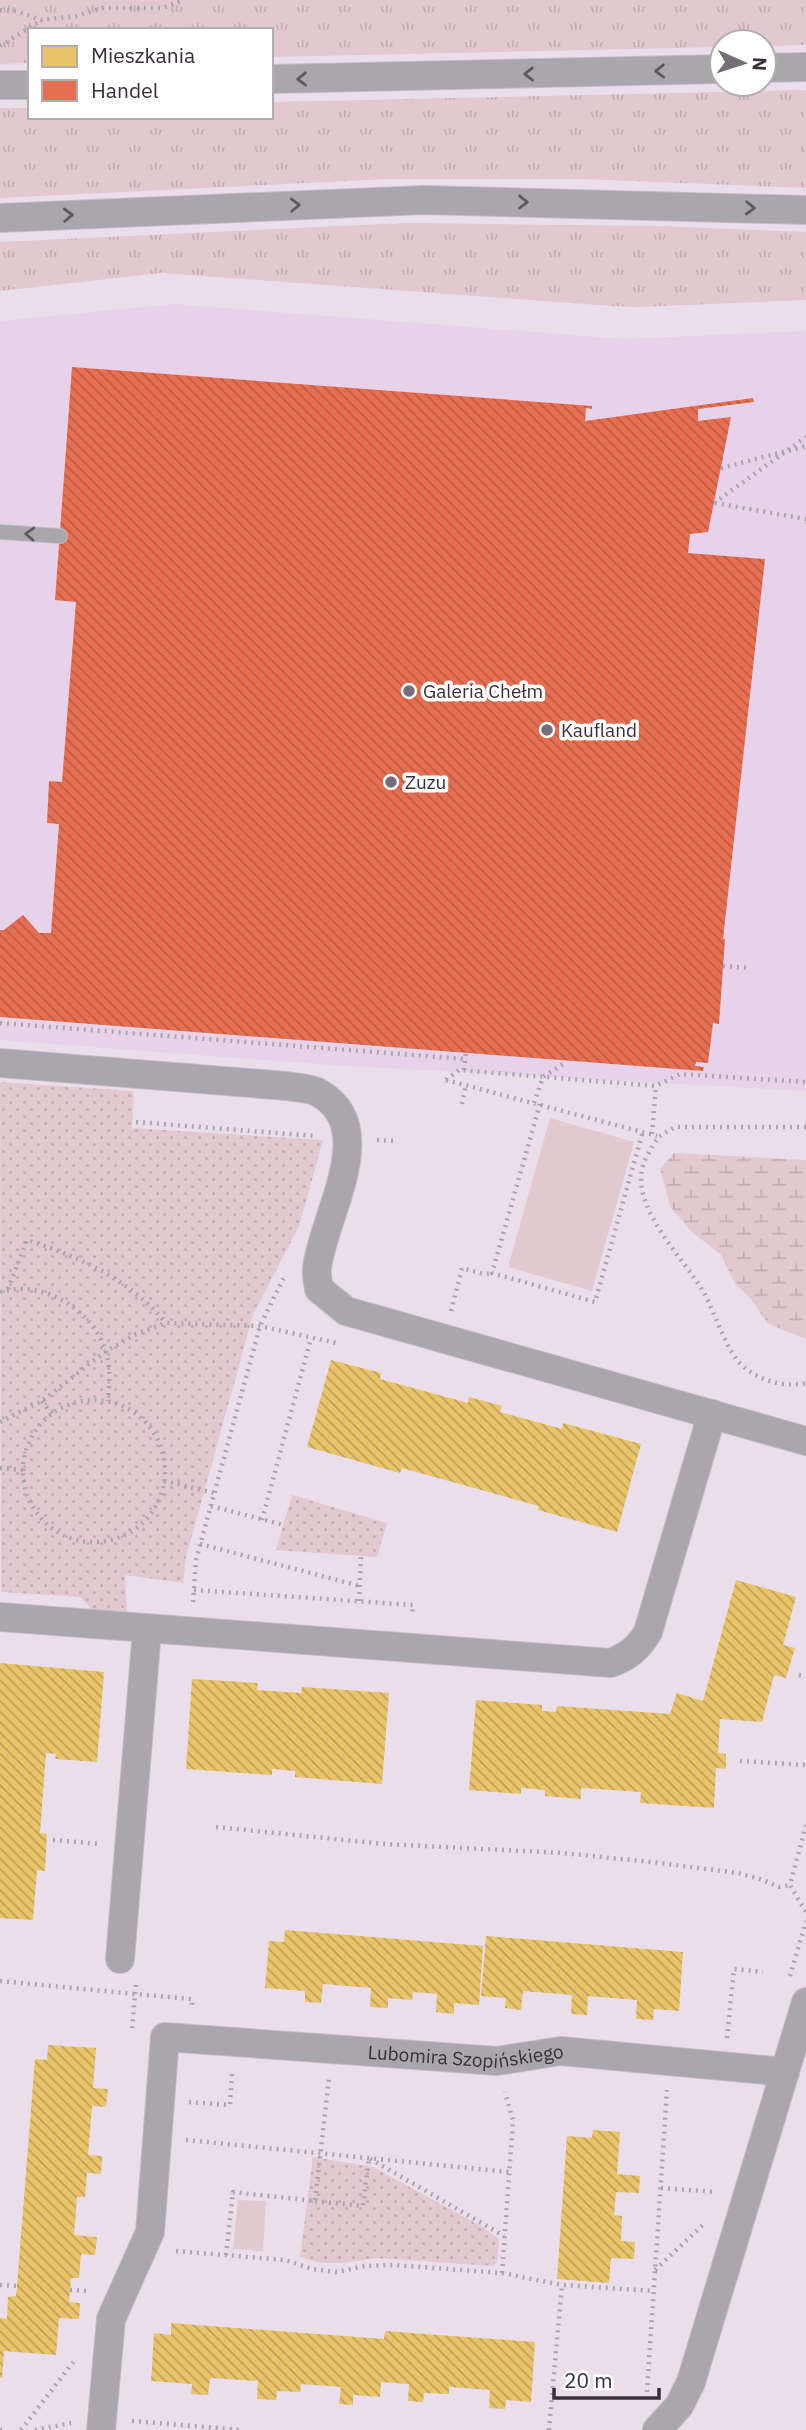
<svg xmlns="http://www.w3.org/2000/svg" width="806" height="2430" font-family="'IBM Plex Sans',sans-serif">
<defs>
<pattern id="grass-tufts" width="24" height="20" patternUnits="userSpaceOnUse" patternTransform="scale(1.75)"><rect width="24" height="20" fill="#e2c9cf"/><path d="M3 7l-1-3M5 7V3M7 7l1-3M15 17l-1-3M17 17v-4M19 17l1-3" fill="none" stroke="#c3adb2"/></pattern>
<pattern id="wetland-marsh" width="20" height="14" patternUnits="userSpaceOnUse" patternTransform="scale(1.75)"><rect width="20" height="14" fill="#e2c9cf"/><path d="M1 5h8M5 5V1M11 12h8M15 12V8" fill="none" stroke="#c3adb2"/></pattern>
<pattern id="park-dots" width="8" height="8" patternUnits="userSpaceOnUse" patternTransform="scale(1.75)"><rect width="8" height="8" fill="#e2c9cf"/><path d="M2 2h.1M6 6h.1" fill="none" stroke="#c3adb2" stroke-width="1.8" stroke-linecap="round"/></pattern>
<pattern id="homes-back-hatch" width="6" height="6" patternUnits="userSpaceOnUse" patternTransform="scale(1.75)"><rect width="6" height="6" fill="#e9c46a"/><path d="M-1 5l2 2M0 0l6 6M5-1l2 2" fill="none" stroke="#bea058"/></pattern>
<pattern id="shops-back-hatch" width="6" height="6" patternUnits="userSpaceOnUse" patternTransform="scale(1.75)"><rect width="6" height="6" fill="#e76f51"/><path d="M-1 5l2 2M0 0l6 6M5-1l2 2" fill="none" stroke="#bc5c44"/></pattern>
</defs>
<rect width="100%" height="100%" fill="#eadeeb"/>
<!-- built -->
<path fill="#e7d2e9" d="M174 304 624 339 806 331V1091L329 1065 0 1040V321Z"/>
<!-- grass -->
<path fill="url(#grass-tufts)" d="M0 0H806V45L764 46V42H722V47L271 57V30H30V63L0 64Z
M806 90V188L581 179H388L0 198V108H30V117H271V102Z
M405 223 659 226 806 232V300L639 307 612 306 161 273 0 291V242Z"/>
<!-- wetland -->
<path fill="url(#wetland-marsh)" d="M674 1153 806 1160V1339L768 1324 750 1298 736 1285 721 1255 691 1231 670 1206 660 1169Z"/>
<!-- park -->
<path fill="url(#park-dots)" d="M0 1082 132 1091 134 1095 132 1128 323 1140 299 1226 253 1315 186 1557 183 1583 125 1575 127 1612 92 1610 80 1597 1 1592Z
M292 1495 387 1523 377 1557 276 1550Z
M313 2157 373 2167 481 2226 499 2239 497 2262 493 2266 377 2258 344 2263H320L300 2257Z"/>
<!-- pitch -->
<path fill="#e2c9cf" d="M550 1118 634 1142 592 1291 508 1267Z
M238 2200 266 2201 263 2251 233 2249Z"/>
<!-- homes -->
<path fill="url(#homes-back-hatch)" d="M331 1360 381 1373 380 1379 468 1403 469 1397 502 1406 500 1412 562 1429 563 1423 641 1444 617 1532 538 1510 539 1506 402 1468 400 1473 307 1447Z
M736 1580 796 1597 783 1645 795 1648 786 1678 774 1675 762 1722 720 1719 718 1753 726 1754V1769L716 1768 714 1808 640 1803 641 1792 581 1788V1799L545 1796V1790L521 1788V1794L469 1790 476 1700 542 1705V1711L556 1712 557 1706 670 1714 677 1693 703 1701Z
M0 1663 104 1672 97 1762 55 1759 56 1754 46 1753 40 1833 47 1834 45 1871 37 1870 33 1920 0 1918Z
M192 1679 258 1683 257 1690 301 1693 302 1687 389 1693 382 1784 295 1777V1771L272 1769V1775L186 1769Z
M285 1930 483 1946 479 2005 454 2003V2014L436 2012 437 1994 413 1992 412 2000 388 1998V2008L370 2007 371 1988 323 1984 321 2003 305 2002V1991L265 1988 269 1941 284 1942Z
M486 1936 683 1952 679 2011 654 2009 653 2020 636 2019 637 2000 588 1996 587 2015 571 2014 572 1995 523 1991 521 2010 505 2008 506 1998 481 1996Z
M48 2045 96 2048 93 2088 108 2089 106 2107 92 2106 88 2155 102 2156 101 2174 87 2173 85 2197H77L74 2235 97 2237 95 2255 81 2254 79 2278H71L69 2302 80 2303 79 2319 59 2318 56 2355 4 2351 2 2378H0V2318L7 2319 8 2297 16 2296 17 2286 35 2059 47 2060Z
M593 2130 620 2132 617 2174 640 2176 639 2193 616 2192 614 2215 622 2216 621 2241 635 2242 634 2259 611 2258 609 2283 557 2279 567 2136 592 2138Z
M171 2323 384 2339 385 2331 535 2342 531 2402 506 2400 505 2409 489 2408 490 2390 449 2387V2394L424 2393 423 2402 408 2401 409 2384 381 2382 380 2397 353 2395V2405L339 2404 341 2387 301 2384 300 2392 277 2391 276 2400 257 2399 258 2381 210 2378 208 2395 191 2394 192 2384 151 2381 154 2333 171 2335Z"/>
<!-- shops -->
<path fill="url(#shops-back-hatch)" d="M72 367 592 406V409L586 408 585 421 753 398 754 402 698 409V421L731 417 708 532 690 534 688 553 765 559 723 939H725L719 1024 713 1023 708 1063 696 1062 695 1066 704 1067 703 1071 0 1017V930H4L23 915 39 933H51L59 824 47 823 49 781 62 782 76 602 55 600Z"/>
<g fill="none" stroke-linecap="round" stroke-linejoin="round">
<!-- lane casing -->
<g stroke="#c6bcc7" stroke-width="16">
<path id="lane" d="M0 532 60 536"/>
</g>
<!-- street casing -->
<g stroke="#c6bcc7" stroke-width="30">
<g id="street">
<path d="M764 68 806 67"/>
<path d="M271 79 722 69"/>
<path d="M0 85H30"/>
<path d="M0 218 424 200 806 210"/>
<path d="M0 1063 287 1086C297 1088 311 1088 319 1093 381 1128 323 1216 317 1268 316 1274 318 1282 319 1289L346 1311 806 1441"/>
<path d="M0 1617 611 1663C628 1656 638 1649 648 1632L712 1414"/>
<path d="M120 1959 147 1630"/>
<path id="s1" d="M101 2430 111 2319 150 2232 165 2037 497 2061 561 2051 785 2072"/>
<path d="M657 2430 679 2406 691 2382 806 2002"/>
</g>
</g>
<!-- path -->
<path stroke="#aaa6ac" stroke-width="4.5" stroke-dasharray="2 5" stroke-linecap="butt" d="M0 10 16 11 41 20 77 16 102 8H163L183 0
M0 46 40 21
M714 503 806 437
M715 503 806 519
M723 966 748 968
M0 1023 465 1059
M464 1070 466 1052
M446 1080 459 1070 656 1086 680 1074 806 1082
M446 1080 657 1136
M534 1103 543 1077 566 1062
M462 1104 466 1085
M540 1104 492 1273 595 1302 643 1131
M136 1122 316 1136
M806 1127H675C658 1136 656 1139 647 1156 622 1201 683 1256 704 1293 716 1315 727 1354 745 1368 763 1382 784 1387 806 1383
M652 1134 656 1086
M377 1140 398 1141
M8 1289 27 1240C80 1257 129 1279 166 1323
M0 1292C43 1279 93 1310 106 1352 111 1368 109 1385 108 1401
M451 1311 462 1268 484 1274 492 1273
M23 1471a71 71 0 1 1 142 0a71 71 0 1 1-142 0Z
M42 1401 52 1414
M0 1422 42 1401 106 1351 136 1334 166 1323 260 1326 336 1343
M0 1468 23 1470
M164 1481 214 1493
M211 1506 284 1525
M262 1520 311 1338
M200 1544 360 1586
M194 1590 413 1605 412 1616
M359 1601 361 1556
M193 1602 196 1560 260 1326 285 1275
M799 1675 806 1677
M740 1761 806 1765
M806 1825 790 1885 806 1912
M216 1827 384 1844 563 1853 660 1863 738 1873 763 1880 779 1887 790 1885
M53 1840 100 1844
M790 1976 806 1921
M0 1981 135 1994 132 2030
M136 1985 135 1994 192 1999V2007
M727 2038 734 1969 763 1972
M189 2102 230 2105 232 2074
M186 2140 509 2172
M661 2188 716 2192
M315 2201 363 2206 369 2158 504 2236
M176 2251 285 2260 312 2269 337 2272 365 2266 394 2265 502 2273 562 2285 654 2291
M226 2255 233 2192 315 2201 329 2078
M655 2270 705 2223
M502 2273 513 2121 505 2092
M0 2285 17 2286
M70 2290 90 2291
M647 2392 667 2090
M132 2421 243 2430
M0 2430H3
M21 2430 74 2361
M35 2430 71 2423
M549 2430 562 2285"/>
<!-- lane -->
<use href="#lane" stroke="#a9a6ac" stroke-width="14"/>
<!-- street -->
<use href="#street" stroke="#a9a6ac" stroke-width="28"/>
<!-- path-bridge -->
<path stroke="#aaa6ac" stroke-width="4.5" stroke-dasharray="2 5" stroke-linecap="butt" d="M721 468 806 446"/>
</g>
<!-- one-way arrows -->
<defs><path id="oneway-chevron" d="M-2-3.5L2.5 0L-2 3.5" fill="none" stroke-width="1.6" stroke-linecap="round" stroke-linejoin="round" transform="scale(1.75)"/></defs>
<g stroke="#605962">
<use href="#oneway-chevron" transform="translate(660 71) rotate(179)"/>
<use href="#oneway-chevron" transform="translate(529 74) rotate(179)"/>
<use href="#oneway-chevron" transform="translate(302 79) rotate(179)"/>
<use href="#oneway-chevron" transform="translate(523 202) rotate(1)"/>
<use href="#oneway-chevron" transform="translate(295 205) rotate(-2)"/>
<use href="#oneway-chevron" transform="translate(750 208) rotate(2)"/>
<use href="#oneway-chevron" transform="translate(68 215) rotate(-2)"/>
<use href="#oneway-chevron" transform="translate(30 534) rotate(-177)"/>
</g>
<!-- markers -->
<g fill="#776d78" stroke="#fff" stroke-width="2.5">
<circle cx="409" cy="691" r="7"/>
<circle cx="547" cy="730" r="7"/>
<circle cx="391" cy="782" r="7"/>
</g>
<g text-anchor="middle" dominant-baseline="central" stroke-width="7" stroke-linejoin="round" paint-order="stroke">
<!-- poi labels -->
<g font-size="19" fill="#39303a" stroke="#fff" text-anchor="start">
<text x="423" y="691">Galeria Chełm</text>
<text x="561" y="730">Kaufland</text>
<text x="405" y="782">Zuzu</text>
</g>
<!-- street labels -->
<g font-size="19" fill="#39303a" stroke="#fff">
<text stroke="none"><textPath href="#s1" startOffset="704">Lubomira Szopińskiego</textPath></text>
</g>
</g>
<!-- legend -->
<rect x="28" y="28" width="245" height="91" fill="#ffffff" stroke="#b0acb0" stroke-width="2"/>
<rect x="42" y="46" width="35" height="21" fill="#e9c46a" stroke="#b0acb0" stroke-width="2"/>
<text x="91" y="63" font-size="21" fill="#39303a">Mieszkania</text>
<rect x="42" y="80" width="35" height="21" fill="#e76f51" stroke="#b0acb0" stroke-width="2"/>
<text x="91" y="98" font-size="21" fill="#39303a">Handel</text>
<!-- north arrow -->
<g transform="translate(743 63) rotate(93)"><circle r="33" fill="#ffffff" stroke="#b0acb0" stroke-width="2"/>
<path d="M0-5L12 26L0 18L-12 26Z" fill="#776d78"/>
<text y="-10" font-size="19" font-weight="bold" text-anchor="middle" fill="#39303a">N</text>
</g>
<!-- scale -->
<path d="M554 2388v10h105v-10" fill="none" stroke="#39303a" stroke-width="3.5"/>
<text x="564" y="2388" font-size="21" fill="#39303a" stroke="#ffffff" stroke-width="5" paint-order="stroke">20 m</text>
</svg>
